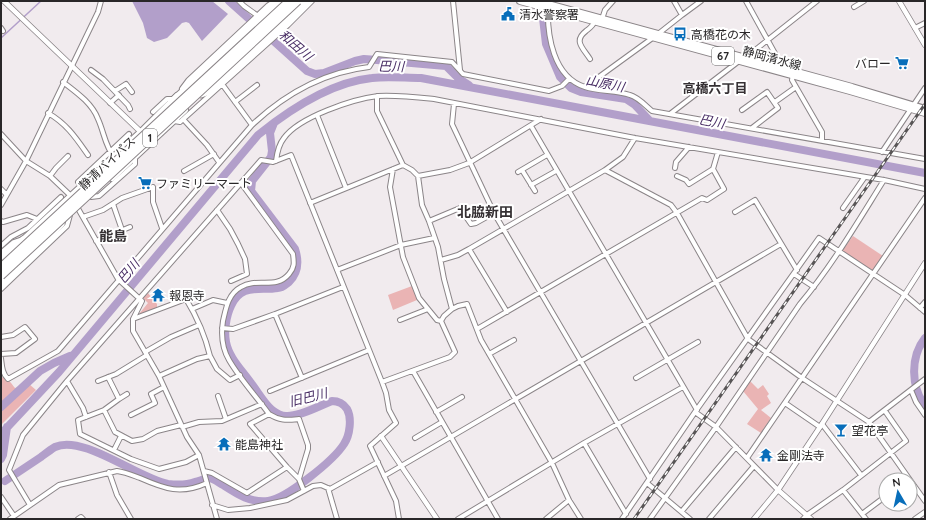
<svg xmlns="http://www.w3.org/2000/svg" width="926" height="520" font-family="Quicksand,'Noto Sans JP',sans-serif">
<rect width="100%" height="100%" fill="#f1ebee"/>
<!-- green -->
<path fill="#eab4b4" d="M853 236 883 256 874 270H871L843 252V250Z
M412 286 417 300 393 310 388 295Z
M148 293 157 304V309L140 316 139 314 148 303 143 298Z
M1 377C8 378 11 383 15 388L29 384 36 390 1 425Z
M750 381 758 389 763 385 769 394 767 396 771 403 761 410 771 418 761 433 747 424 758 409 743 391Z"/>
<!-- water -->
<path fill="#b29fca" d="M132 1H212L228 14 202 41 189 23 186 22 182 23 167 38 154 42 147 38 143 23Z"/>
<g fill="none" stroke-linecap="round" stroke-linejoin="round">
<!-- stream -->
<path stroke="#b29fca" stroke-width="1.5" d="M1 38 41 1"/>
<!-- river -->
<path stroke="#b29fca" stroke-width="8" d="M229 1 307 71 315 74 324 73 355 61 364 59 377 60 446 66 458 78 469 85
M541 1 546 44 560 77 571 88 581 92 626 99 635 105 649 120
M925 338C910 357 911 387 925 406
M1 407 40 371 54 363 70 356
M1 434 59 372 258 135C289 110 332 82 372 78 388 76 405 78 421 78L925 173
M1 459 3 455 7 427
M5 481C17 473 29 465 41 457 45 454 50 450 55 447 83 434 139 479 168 484 177 485 187 485 195 482 200 481 205 478 210 478 215 479 219 483 223 485 237 494 250 503 268 501 286 499 334 460 344 444 350 435 352 418 347 409 343 403 338 401 332 401 319 406 299 417 286 416 280 416 276 413 272 410 264 403 258 392 251 383 242 370 229 358 226 342 224 332 226 316 231 306 241 283 259 291 278 288 283 288 285 285 289 282 298 273 299 261 295 249L251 191 252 181 271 157 272 151 270 133 274 123"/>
<!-- minor casing -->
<g stroke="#8b8588" stroke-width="6">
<path id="minor" d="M239 1 244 6 258 16
M453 1 460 70
M674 1 682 15 701 1
M746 1 783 68
M548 7C547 35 553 77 585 87 599 92 616 90 630 95 638 97 646 106 652 111L925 159
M854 7 864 1
M602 19 605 10 613 1
M1 28 3 31
M915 28 925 23
M745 58 817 1
M590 59C583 48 573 41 586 31 590 28 593 26 595 21
M91 70 103 79 128 105 130 109
M793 75 792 80 822 132V141
M63 82C76 92 92 103 98 119 104 132 105 146 114 157
M222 84 252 125
M585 87 658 34 682 15
M115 91 126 84 132 92
M377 96V111L403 165
M235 102 257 85
M775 102 796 87
M110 103 119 95
M454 104 452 124 494 213 650 479
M742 110 767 92 778 108 752 128
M153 112 167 99H175
M48 113C67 124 76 138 88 155
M670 114 739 61
M317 115 346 188
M183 119 207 145 219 162
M174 121 180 122 288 25 312 1
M531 126 697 410
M1 134 26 161 50 176 72 197
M882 152 925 88
M276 161C277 153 279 144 284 138 299 117 353 99 378 96 397 95 415 97 434 99L635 138 884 180 925 189
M675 168 676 162 689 147
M522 170 535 191
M605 170 623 157 635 138
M184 171 214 154
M518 172 547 155
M50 176 56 168 68 156
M418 176 450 170 469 163 541 119
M677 176 686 180 689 184 713 169
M241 183 293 254C294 262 295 267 289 274 276 290 257 277 241 287 228 294 226 308 223 321 221 334 222 348 229 360 240 379 256 396 269 414 280 421 287 420 299 419L308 445V449L299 479
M531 185 556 171
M82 187 78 182 129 134
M1 189 6 194
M91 197 99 196 135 164V157
M310 203 403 165 412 170 418 176 422 205 429 221 438 247 444 279 452 309 458 306 467 304 481 340 552 463 569 500 581 519
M113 204 122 230
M1 205 26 161 98 12 101 1
M76 205 118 279 142 301 133 319V331L159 376 187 437 199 455 217 519
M843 208 864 178
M217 210 230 229 238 244 245 259 247 274 231 281
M735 212 755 200 797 270
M83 217 103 210 122 198 153 187V202L162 228
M1 221 3 222 27 215 37 219
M429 221 460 208 471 224 476 223 494 213
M96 241 130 227
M1 246 11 237 28 228 61 197
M469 249 507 312
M441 260 458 255 469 249 605 170 671 205 677 213 748 339 802 378 869 422 910 480
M337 270 401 245 434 238
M794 274 814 287
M1 289 67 226 70 215
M920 308 925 302
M192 309 213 300 227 303
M275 314 302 378
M133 319 186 299C197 317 205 335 210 356L197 359 159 376
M400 320 428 309
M441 321 444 316 452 309
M222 328 233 329 275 314 343 287
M477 329 702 198 707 200 724 189 713 169 718 152
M1 337 13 335 25 327 35 339 16 353 1 354
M145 352 171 337 199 325
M489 354 514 340
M210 356 217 369 230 380 240 375
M1 358C2 366 2 373 8 379L58 351 252 125C285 94 325 72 369 67L377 54 452 62 463 74 549 91 562 86 569 79
M413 371 498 519
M108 377 119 399
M636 378 698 342
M67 381 83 408 86 417
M98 381 116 374 147 355
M382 382 450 357 455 352 441 321 437 320 419 298 403 257 390 187 393 169
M911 390 916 402 925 415
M270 391 369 350
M127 394 119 399 104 410 78 420 80 434 131 459 159 469 186 462 199 455
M218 396 226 419
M785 403 820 427
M104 410 115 432 132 441 143 439 157 431 181 425
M436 412 462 397
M695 412 716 427 778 490
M269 414 250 424 287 467 299 479 304 491
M131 415 155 403 151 394 164 387
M869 422 925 379
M822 424 861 475
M182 427 199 422 222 421 262 404
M415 438 442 422
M584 443 626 514
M114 450 121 436
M747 458 925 198
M204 471 212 473 247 493 287 467
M109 472 117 495 131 519
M384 476 781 244
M910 480 925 501
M647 483 690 519
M328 488 337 519
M843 490 866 519
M1 497 14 516
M30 505 9 470 23 435 67 381 261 160 273 162 291 155 382 382 386 393 389 410 396 423 370 446 396 501 399 519
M212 505 228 510 250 508 287 500 313 486 321 485 330 489 378 462
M682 511 736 447
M862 514 886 496
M10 519 59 485 117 471C125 472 132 475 140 478 165 489 181 495 207 483
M78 519 81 517 83 519
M458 519 584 443 683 387
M546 519 569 500
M622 519 695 412 819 238 905 295 925 312
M650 519 716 427 800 304C832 266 857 223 884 180
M709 519 754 466
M803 519 807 515 843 490 906 441 885 411
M915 519 925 512"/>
</g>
<!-- tertiary casing -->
<g stroke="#8b8588" stroke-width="6">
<path id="tertiary" d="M4 1 143 134
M899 1 925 45
M381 436 437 519
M778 490 811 519
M754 519 778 490 820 427 925 263"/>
</g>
<!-- primary casing -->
<g stroke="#8b8588" stroke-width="8">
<path id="primary" d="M520 1 850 91 925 113
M537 1 852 87 925 109"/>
</g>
<!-- trunk casing -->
<g stroke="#8b8588" stroke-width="8">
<path id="trunk" d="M183 89 189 81 269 6 277 1
M112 178 185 110
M1 254 14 243 23 240 141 132 177 96"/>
</g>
<!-- motorway casing -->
<g stroke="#8b8588" stroke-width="9">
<path id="motorway" d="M201 94 209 91 230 72 307 1
M175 99 282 1
M1 260 23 240
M1 283 43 244 61 224"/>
</g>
<!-- minor -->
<use href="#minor" stroke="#fff" stroke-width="4"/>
<!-- tertiary -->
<use href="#tertiary" stroke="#fff" stroke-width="4.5"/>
<!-- primary -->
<use href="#primary" stroke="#fff" stroke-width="6"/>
<!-- trunk -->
<use href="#trunk" stroke="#fff" stroke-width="6"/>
<!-- motorway -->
<use href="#motorway" stroke="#fff" stroke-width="7"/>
<!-- rail casing -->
<g stroke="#585556" stroke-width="3">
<path id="rail" d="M634 519 925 104"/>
</g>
<!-- rail -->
<use href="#rail" stroke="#fff" stroke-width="1.5" stroke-dasharray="4.5" stroke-linecap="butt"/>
<!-- motorway-bridge casing -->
<g stroke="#8b8588" stroke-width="9" stroke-linecap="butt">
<path id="motorway-bridge" d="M1 267 289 1
M1 276 298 1"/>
</g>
<!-- motorway-bridge -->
<use href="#motorway-bridge" stroke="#fff" stroke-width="7"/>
</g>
<!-- icons -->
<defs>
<g id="civic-bare" transform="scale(1.08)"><path d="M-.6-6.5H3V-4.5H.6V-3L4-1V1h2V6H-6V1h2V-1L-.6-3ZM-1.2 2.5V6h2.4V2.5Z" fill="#086eba" stroke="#fff" stroke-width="2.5" paint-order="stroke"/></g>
<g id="bus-bare" transform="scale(1.08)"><path d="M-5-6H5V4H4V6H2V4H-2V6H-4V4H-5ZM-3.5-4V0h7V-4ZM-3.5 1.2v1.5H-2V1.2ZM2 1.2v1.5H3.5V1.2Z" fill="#086eba" stroke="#fff" stroke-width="2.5" paint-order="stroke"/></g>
<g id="supermarket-bare" transform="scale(1.08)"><path d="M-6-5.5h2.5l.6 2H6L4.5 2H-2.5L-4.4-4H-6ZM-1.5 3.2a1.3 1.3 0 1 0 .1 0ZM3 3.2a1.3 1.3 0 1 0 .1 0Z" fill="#086eba" stroke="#fff" stroke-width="2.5" paint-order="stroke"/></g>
<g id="temple-bare" transform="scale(1.08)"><path d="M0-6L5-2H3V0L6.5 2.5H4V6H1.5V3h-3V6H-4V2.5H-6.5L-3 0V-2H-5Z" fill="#086eba" stroke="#fff" stroke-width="2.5" paint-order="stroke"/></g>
<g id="bar-bare" transform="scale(1.08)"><path d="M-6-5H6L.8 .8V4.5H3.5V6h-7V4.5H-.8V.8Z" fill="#086eba" stroke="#fff" stroke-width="2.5" paint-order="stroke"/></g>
</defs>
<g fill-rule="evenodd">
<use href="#civic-bare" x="508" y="14"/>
<use href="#bus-bare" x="680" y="34"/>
<use href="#supermarket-bare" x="902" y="63"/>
<use href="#supermarket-bare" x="145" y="183"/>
<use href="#temple-bare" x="158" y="295"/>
<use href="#bar-bare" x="841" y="430"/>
<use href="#temple-bare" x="224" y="444"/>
<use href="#temple-bare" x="766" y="455"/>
</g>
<g text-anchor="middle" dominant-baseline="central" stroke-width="4" stroke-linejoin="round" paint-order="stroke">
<!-- shield labels -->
<g fill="#fff" stroke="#696868" stroke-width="1">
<rect x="712" y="47" width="22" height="18" rx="3"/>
<rect x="143" y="129" width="14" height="18" rx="3"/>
</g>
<g font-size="11" font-weight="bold" fill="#292728">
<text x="723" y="56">67</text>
<text x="150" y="138">1</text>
</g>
<!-- poi labels -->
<g font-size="12" fill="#292728" stroke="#fff" text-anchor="start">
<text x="519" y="14">清水警察署</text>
<text x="691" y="34">高橋花の木</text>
<text x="891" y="63" text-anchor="end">バロー</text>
<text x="156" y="183">ファミリーマート</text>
<text x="169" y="295">報恩寺</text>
<text x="852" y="430">望花亭</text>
<text x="235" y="444">能島神社</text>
<text x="777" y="455">金剛法寺</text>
</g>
<!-- street labels -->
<g font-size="12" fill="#292728" stroke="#fff">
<text transform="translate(772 58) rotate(15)">静岡清水線</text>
<text transform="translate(107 163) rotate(-43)">静清バイパス</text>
</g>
<!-- water labels -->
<g font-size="13" font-style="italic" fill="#492e65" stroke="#fff">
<text transform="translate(296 45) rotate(41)">和田川</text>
<text transform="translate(391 66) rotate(1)">巴川</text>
<text transform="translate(605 83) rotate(11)">山原川</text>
<text transform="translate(712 121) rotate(11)">巴川</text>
<text transform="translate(128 271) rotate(-50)">巴川</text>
<text transform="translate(308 397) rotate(-14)">旧巴川</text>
</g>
<!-- neighbourhood labels -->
<g font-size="13" font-weight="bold" fill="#353033" stroke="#fff">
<text x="715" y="88">高橋六丁目</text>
</g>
<!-- quarter labels -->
<g font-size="14" font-weight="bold" fill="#353033" stroke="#fff">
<text x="485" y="212">北脇新田</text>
<text x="113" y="236">能島</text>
</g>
</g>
<!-- border -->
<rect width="926" height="520" fill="none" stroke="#292728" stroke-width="4"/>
<!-- north arrow -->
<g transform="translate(898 492) rotate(351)"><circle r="19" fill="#ffffff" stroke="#a9a9a9"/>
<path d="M0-3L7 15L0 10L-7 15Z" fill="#086eba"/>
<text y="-6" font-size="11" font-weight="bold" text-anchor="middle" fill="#292728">N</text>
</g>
</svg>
